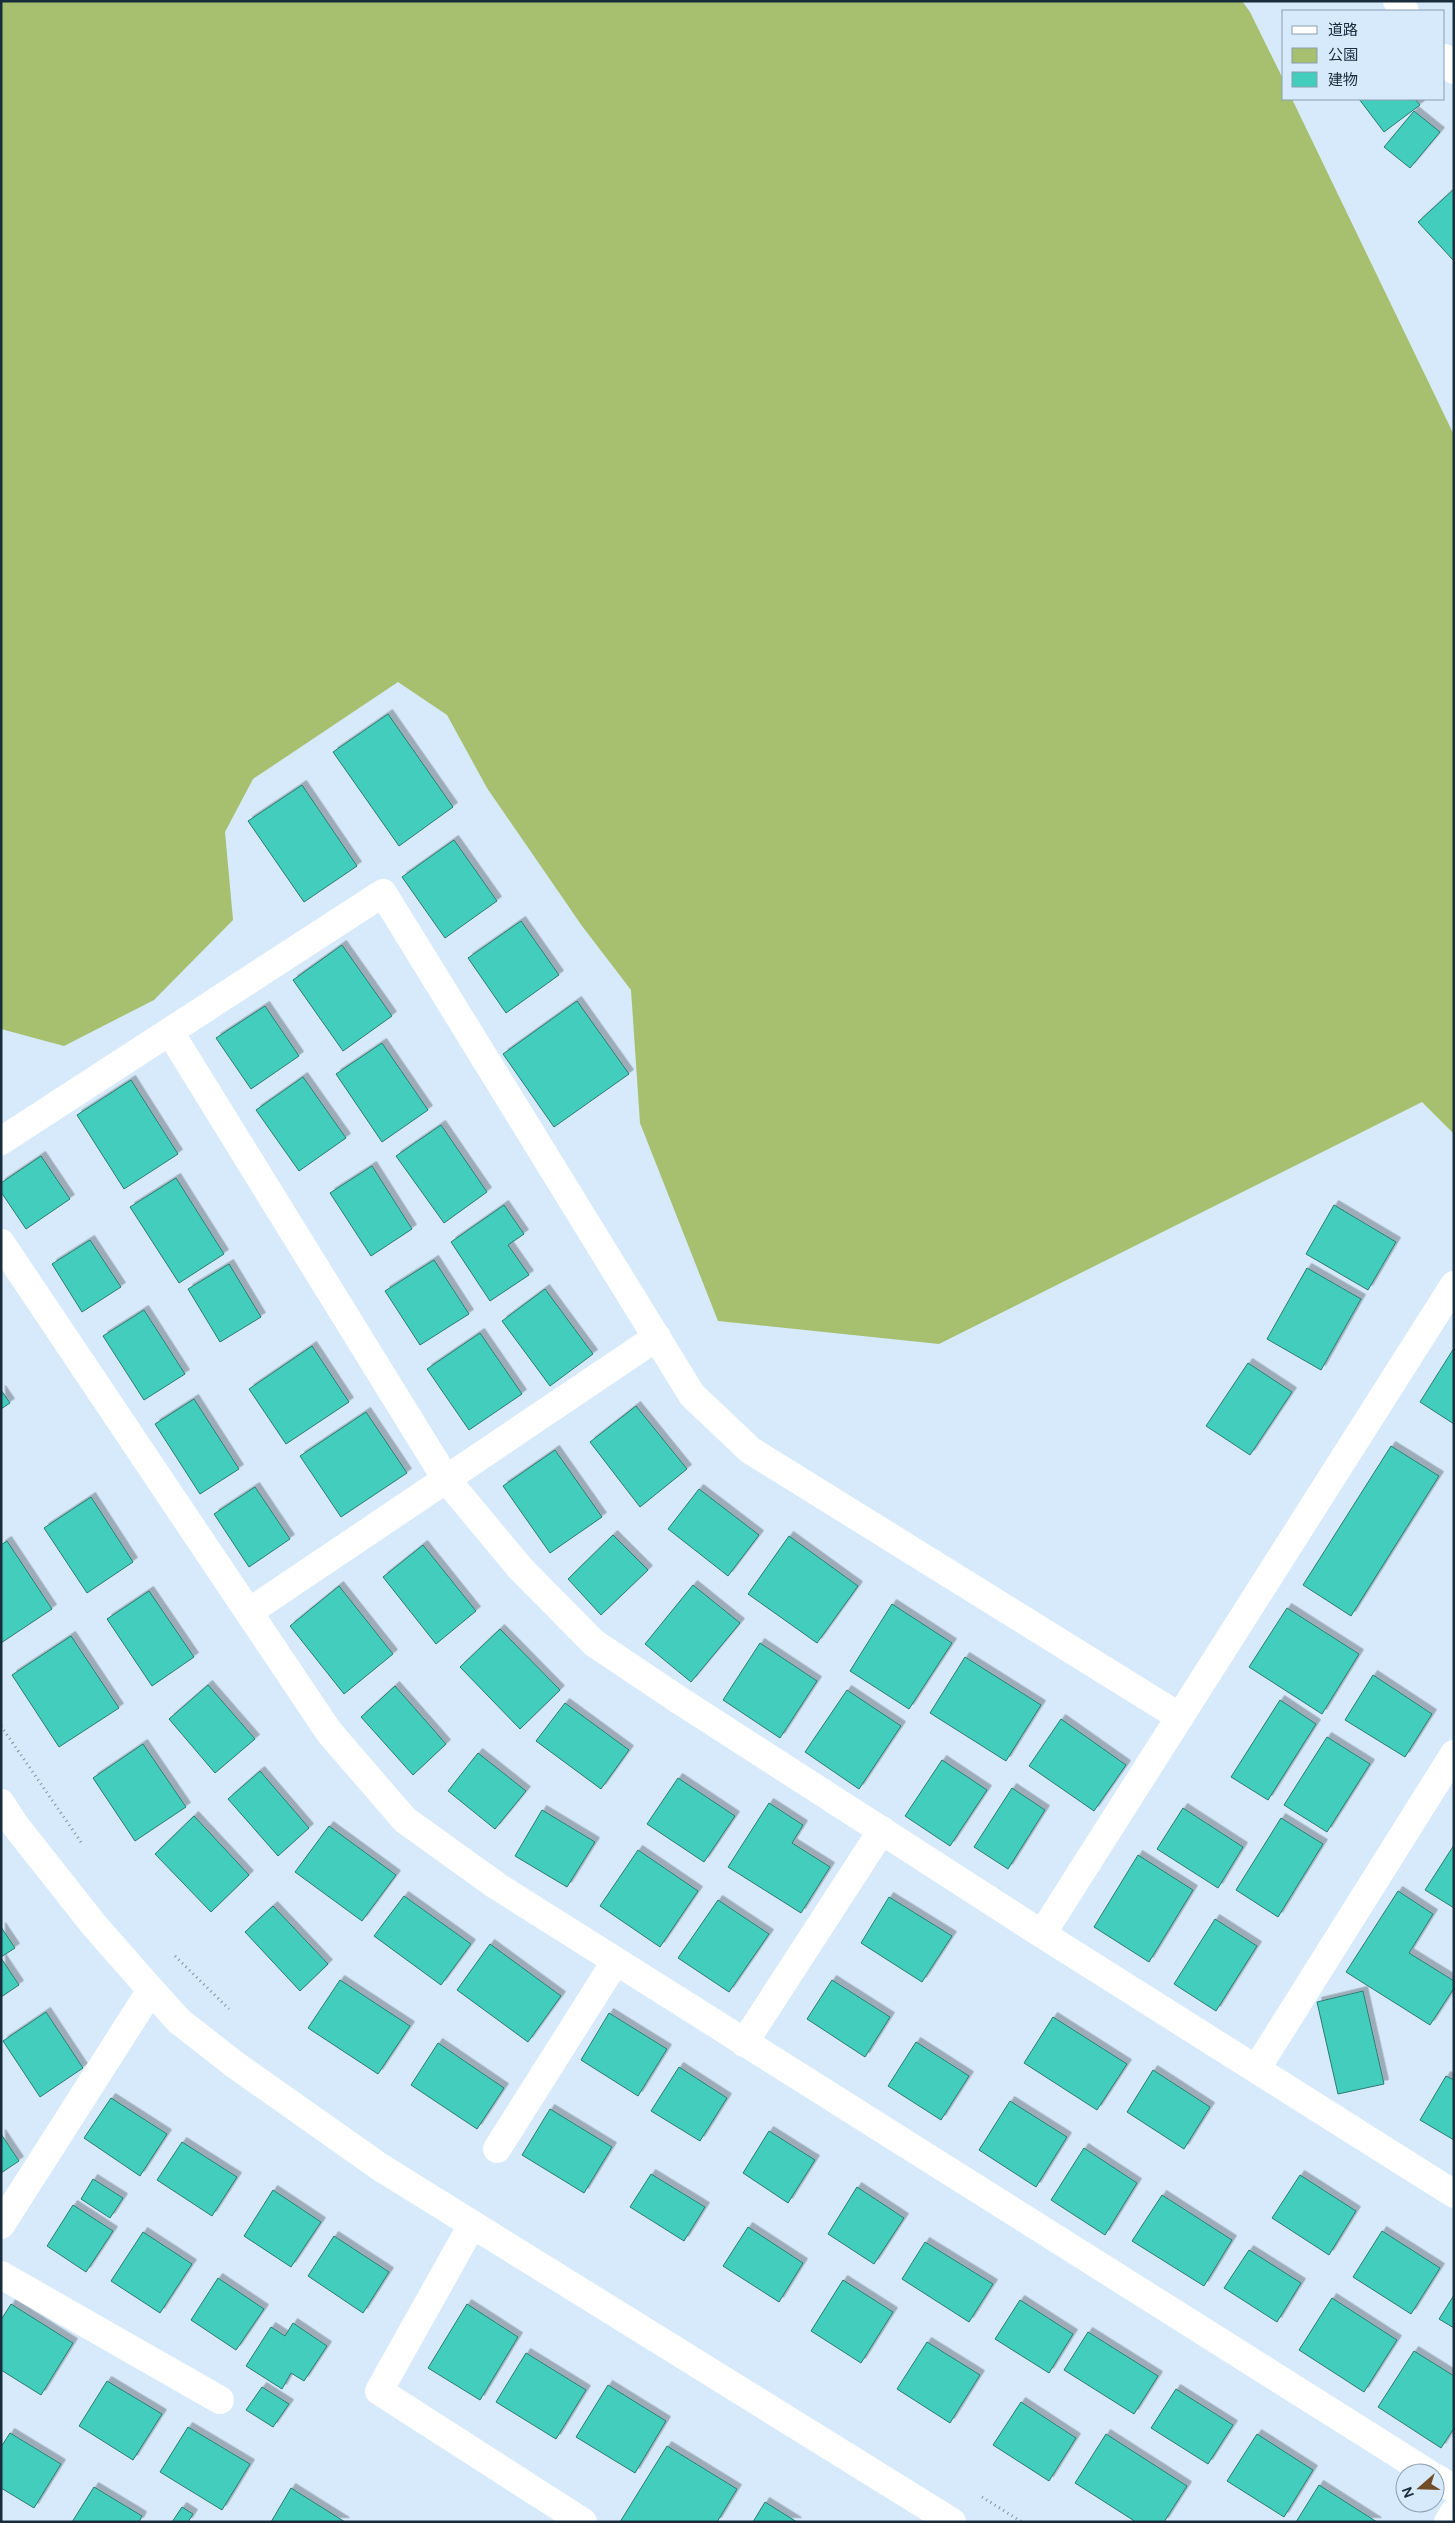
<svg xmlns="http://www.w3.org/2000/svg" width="1455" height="2523" font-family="'DM Sans','Noto Sans JP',sans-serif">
<defs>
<filter id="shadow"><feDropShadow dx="4.5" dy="-4.5" stdDeviation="0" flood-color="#0004"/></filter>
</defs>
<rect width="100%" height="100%" fill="#d6eafb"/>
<!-- green -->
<path fill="#a7c06f" d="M1 1H1242L1250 12 1284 81V99H1292L1454 435V1134L1422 1102 939 1344 718 1321 640 1123 631 990 582 926 487 788 447 715 398 682 253 779 225 832 233 920 154 1000 64 1046 1 1029Z"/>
<!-- building -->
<path fill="#43cdbc" stroke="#2b7c71" filter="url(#shadow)" d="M1359 99H1415L1420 105 1384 132Z
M1414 111 1440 132 1410 168 1384 147Z
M1454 189V261L1418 222Z
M388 714 453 807 399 846 333 752Z
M302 785 357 866 304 902 248 821Z
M454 840 497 901 445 938 402 877Z
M521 921 559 975 506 1013 468 958Z
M342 945 392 1016 343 1051 293 980Z
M577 1001 629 1074 554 1127 503 1054Z
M265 1006 299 1056 251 1089 216 1038Z
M382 1043 428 1110 382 1142 336 1074Z
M303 1077 346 1138 299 1171 256 1110Z
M131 1080 178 1154 124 1189 77 1115Z
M441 1125 487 1192 444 1223 396 1156Z
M41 1156 70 1199 26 1229 1 1192V1183Z
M372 1166 412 1229 371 1256 330 1193Z
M176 1178 224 1254 179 1283 130 1207Z
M504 1205 524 1234 508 1245 529 1275 490 1301 451 1242Z
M1334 1205 1396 1242 1368 1290 1306 1254Z
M90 1240 121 1287 82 1312 52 1264Z
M434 1260 469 1314 420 1345 385 1291Z
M229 1264 261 1317 220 1342 188 1289Z
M1307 1268 1361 1299 1321 1370 1267 1339Z
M545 1289 593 1354 550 1386 502 1321Z
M144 1310 185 1374 144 1400 103 1336Z
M480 1333 522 1394 469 1430 427 1369Z
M312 1346 349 1402 286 1444 249 1389Z
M1454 1348V1424L1420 1402Z
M1248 1363 1292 1392 1250 1455 1206 1426Z
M1 1390 10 1403 1 1409Z
M194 1399 239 1469 200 1494 155 1424Z
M636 1406 687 1469 640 1507 590 1442Z
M366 1412 407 1473 341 1517 300 1456Z
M1391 1446 1439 1476 1351 1616 1303 1585Z
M555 1450 602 1517 550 1553 503 1486Z
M255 1487 290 1539 249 1567 214 1514Z
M699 1489 759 1535 728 1576 668 1529Z
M91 1497 133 1562 87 1593 44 1528Z
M613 1535 648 1570 601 1615 568 1579Z
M789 1536 858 1586 817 1643 748 1594Z
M7 1541 52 1609 1 1643V1545Z
M423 1545 476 1611 436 1644 383 1577Z
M693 1585 740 1623 691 1682 645 1644Z
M339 1586 393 1654 344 1694 290 1626Z
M149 1591 194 1657 152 1686 107 1619Z
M892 1604 952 1643 909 1709 850 1671Z
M1287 1608 1359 1654 1322 1714 1249 1667Z
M500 1629 560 1690 520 1729 460 1667Z
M71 1636 119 1708 59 1747 12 1675Z
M760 1643 817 1681 780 1738 723 1700Z
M965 1657 1041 1705 1006 1761 930 1713Z
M1373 1675 1432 1714 1405 1757 1345 1720Z
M208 1685 255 1739 215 1773 169 1719Z
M395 1686 446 1744 413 1775 361 1717Z
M847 1690 901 1726 859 1789 805 1752Z
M1280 1700 1316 1724 1268 1800 1231 1777Z
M565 1703 629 1750 601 1789 536 1741Z
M1061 1719 1126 1765 1094 1811 1029 1766Z
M1327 1737 1370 1764 1327 1832 1284 1805Z
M143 1744 186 1807 135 1841 93 1778Z
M478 1753 526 1791 495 1829 448 1791Z
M942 1760 987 1790 950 1846 905 1816Z
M260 1771 309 1828 278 1856 228 1799Z
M678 1778 735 1816 704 1862 647 1824Z
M1012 1788 1045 1810 1008 1869 974 1847Z
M769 1803 803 1825 792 1843 830 1867 801 1913 728 1867Z
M1183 1808 1243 1847 1218 1888 1157 1849Z
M542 1810 595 1842 567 1887 515 1856Z
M194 1816 249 1875 211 1912 155 1854Z
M1281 1818 1323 1844 1278 1917 1236 1890Z
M329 1826 396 1875 362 1921 295 1872Z
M1454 1845V1908L1425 1890Z
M638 1850 698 1891 660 1947 600 1906Z
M1138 1855 1193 1890 1149 1962 1094 1927Z
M1398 1891 1433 1914 1409 1953 1454 1981V1988L1430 2025 1346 1972Z
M404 1896 471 1944 441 1985 374 1936Z
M889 1897 952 1936 922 1982 861 1943Z
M718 1900 769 1934 729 1992 678 1958Z
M273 1906 328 1964 300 1991 245 1932Z
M1215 1919 1257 1946 1216 2011 1174 1984Z
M1 1927 15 1948 1 1957Z
M490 1944 561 1996 528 2042 457 1990Z
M1 1958 19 1985 1 1997Z
M340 1980 410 2026 378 2074 308 2028Z
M832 1980 890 2017 865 2057 807 2019Z
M1363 1991 1384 2084 1338 2094 1317 2002Z
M46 2012 83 2068 40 2097 3 2041Z
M609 2013 667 2049 638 2096 581 2060Z
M1053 2017 1127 2064 1097 2110 1024 2063Z
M916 2042 969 2076 941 2120 888 2086Z
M438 2043 504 2088 477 2129 411 2085Z
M679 2067 727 2098 700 2141 651 2111Z
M1153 2070 1210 2107 1184 2149 1127 2112Z
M1446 2076 1454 2080V2140L1420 2120Z
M111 2098 167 2134 140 2176 84 2138Z
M1010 2101 1067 2137 1036 2187 979 2150Z
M550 2109 612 2147 584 2193 522 2155Z
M769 2131 815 2160 788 2203 743 2173Z
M1 2134 19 2161 1 2173Z
M182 2142 237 2177 212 2216 157 2180Z
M1084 2148 1137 2183 1105 2235 1051 2200Z
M651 2174 705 2207 684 2241 630 2207Z
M1300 2175 1356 2211 1329 2255 1272 2218Z
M93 2179 123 2198 110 2218 81 2199Z
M857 2187 904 2218 874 2264 828 2234Z
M273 2190 321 2222 291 2267 244 2236Z
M1162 2195 1232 2240 1204 2286 1132 2241Z
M73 2205 113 2231 86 2272 47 2246Z
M748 2227 803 2263 779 2302 723 2266Z
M1382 2231 1440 2268 1411 2314 1353 2277Z
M143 2232 192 2264 160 2313 111 2281Z
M334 2236 389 2272 363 2313 308 2276Z
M925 2242 993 2284 969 2322 902 2279Z
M1249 2250 1301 2283 1277 2322 1224 2288Z
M218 2278 264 2309 236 2350 191 2320Z
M843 2280 893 2312 861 2363 811 2331Z
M1454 2295V2328L1439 2319Z
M1332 2298 1397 2340 1364 2392 1299 2350Z
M1020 2300 1073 2334 1049 2373 995 2339Z
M11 2304 73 2343 41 2395 1 2370V2320Z
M467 2304 518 2337 480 2400 428 2368Z
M293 2323 327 2346 304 2381 291 2373 282 2389 246 2366 271 2327 285 2336Z
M1088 2332 1158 2376 1134 2414 1064 2370Z
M927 2342 980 2375 950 2423 897 2389Z
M1414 2351 1454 2376V2428L1441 2448 1378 2407Z
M526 2353 586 2390 556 2439 496 2402Z
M107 2381 162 2414 133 2460 79 2426Z
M608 2385 666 2421 635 2473 576 2437Z
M262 2387 289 2404 273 2427 246 2410Z
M1176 2389 1233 2425 1208 2464 1151 2428Z
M1021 2402 1076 2438 1049 2481 993 2445Z
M188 2427 250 2464 222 2510 160 2472Z
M10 2433 61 2464 34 2508 1 2488V2447Z
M1106 2434 1187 2486 1164 2522H1136L1075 2483Z
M1257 2434 1313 2470 1284 2517 1227 2481Z
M667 2446 737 2489 717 2522H620Z
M1319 2485 1377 2522H1296Z
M94 2487 142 2516 139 2522H72Z
M291 2488 345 2522H271Z
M765 2502 797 2522H753Z
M182 2507 193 2514 188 2522H172Z"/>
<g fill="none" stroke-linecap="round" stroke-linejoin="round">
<!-- path -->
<path stroke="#7f93a3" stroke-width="3" stroke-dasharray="1 4" stroke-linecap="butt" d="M1 1726 83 1845
M175 1956 229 2009
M982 2497 1022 2522"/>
<!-- street -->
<path stroke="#fff" stroke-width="28" d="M170 1032 446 1479 520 1568 594 1643 679 1700 1042 1934 1454 2194
M1 1141 383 893 692 1395 750 1450 1180 1717
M1 1243 329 1732 405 1820 497 1886 1428 2473
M249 1612 657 1337
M1042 1934 1454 1285
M744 2043 882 1830
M1257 2068 1454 1754
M497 2149 615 1962
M1 2225 151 1990
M472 2225 379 2391 583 2522
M1 2275 220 2400
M1435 2477 1454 2489
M1448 2522 1454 2512"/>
<!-- secondary -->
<path stroke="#fff" stroke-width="28" d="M1397 1 1405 11
M1444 58 1454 70
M1 1803 15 1825 94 1925 151 1990 179 2021 234 2064 380 2167 952 2522"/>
</g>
<!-- border -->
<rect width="1455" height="2523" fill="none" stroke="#182c3c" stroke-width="5"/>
<!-- legend -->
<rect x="1282" y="10" width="162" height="90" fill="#d6eafb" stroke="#8a9eaf"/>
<rect x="1292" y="26" width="25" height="8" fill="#ffffff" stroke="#8a9eaf"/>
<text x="1328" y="35" font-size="15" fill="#182c3c">道路</text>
<rect x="1292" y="48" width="25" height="15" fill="#a7c06f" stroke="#8a9eaf"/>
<text x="1328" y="60" font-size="15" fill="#182c3c">公園</text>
<rect x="1292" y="72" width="25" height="15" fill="#43cdbc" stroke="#8a9eaf"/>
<text x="1328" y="85" font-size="15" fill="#182c3c">建物</text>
<!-- north arrow -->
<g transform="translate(1420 2488) rotate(250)"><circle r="24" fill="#d6eafb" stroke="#8a9eaf"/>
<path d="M0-4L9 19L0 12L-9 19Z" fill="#724c28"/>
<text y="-8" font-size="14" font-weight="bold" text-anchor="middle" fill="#182c3c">N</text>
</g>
</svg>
